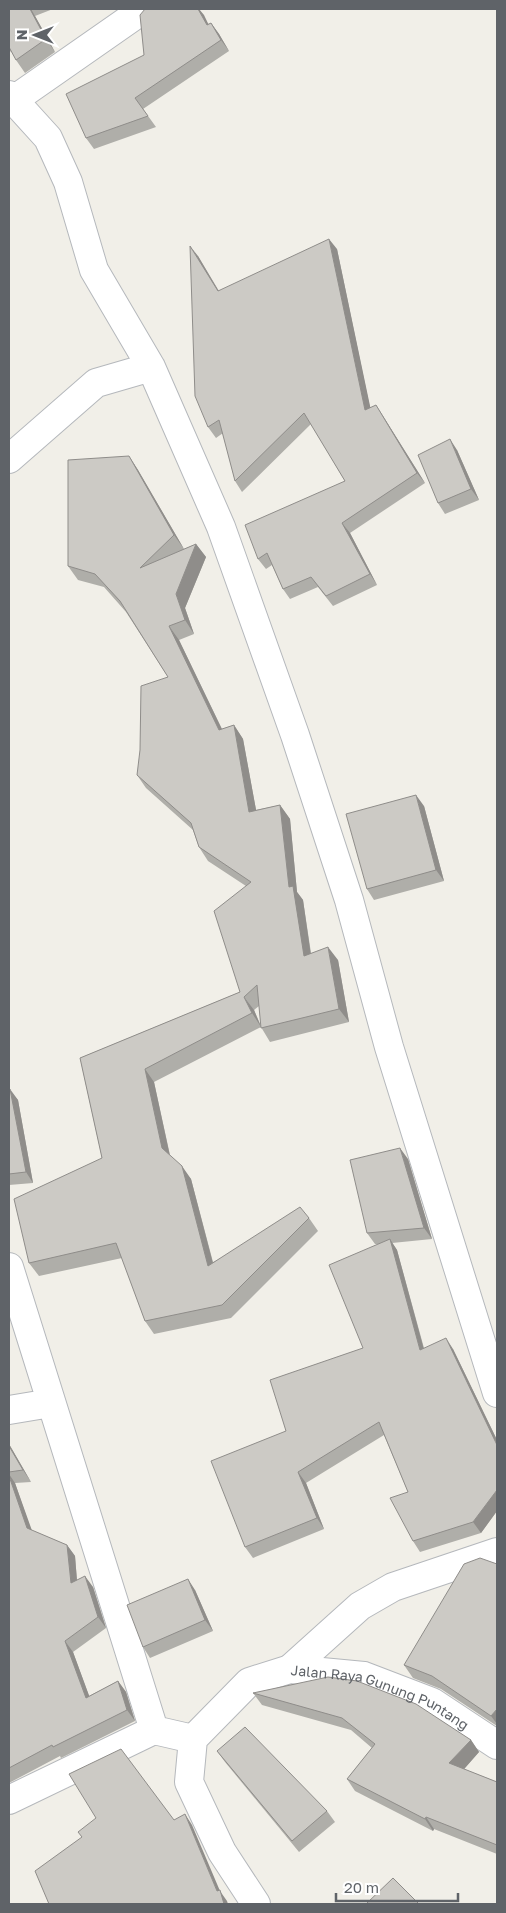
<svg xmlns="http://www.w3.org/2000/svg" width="506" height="1913" font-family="'Golos Text',sans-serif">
<rect width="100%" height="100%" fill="#f1efe8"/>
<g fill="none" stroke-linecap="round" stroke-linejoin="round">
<!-- minor casing -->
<g stroke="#b5b8bc" stroke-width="30">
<path id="minor" d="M9 95 48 138 68 182 94 270 151 367 221 527 295 735 349 900 389 1047 497 1393
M15 99 144 9
M9 459 96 383 151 367
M9 1267 154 1730
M9 1410 51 1403
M290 1669 360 1606 393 1587 497 1552
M9 1800 154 1730 193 1739"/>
</g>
<!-- tertiary casing -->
<g stroke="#b5b8bc" stroke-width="30">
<g id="tertiary">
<path id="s1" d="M256 1904 222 1852 189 1782 193 1739 249 1682 290 1669 364 1676 432 1702 497 1745"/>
</g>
</g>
<!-- minor -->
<use href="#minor" stroke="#fff" stroke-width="28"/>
<!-- tertiary -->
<use href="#tertiary" stroke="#fff" stroke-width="28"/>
</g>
<!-- wall -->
<path fill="#afaea9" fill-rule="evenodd" d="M9 9H53L35 16 55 52 25 73 16 60 11 51 9 53Z
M145 9H199L208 24 211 23 219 34 229 51 143 109 156 127 94 149 86 138 144 55Z
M337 249 370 408 376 405 383 416 425 483 350 533 377 585 333 606 318 587 290 599 283 589 272 565 266 569 258 559 345 481 311 424 242 492 235 481 223 433 216 438 208 427 198 256 219 291Z
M457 450 479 500 445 514 438 503Z
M129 456 138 470 184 549 196 544 206 557 185 608 194 634 179 640 222 729 234 725 243 739 256 810 280 805 290 819 297 892 303 900 311 953 338 960 349 1022 270 1042 261 1027 154 1082 170 1155 191 1179 213 1262 309 1218 318 1231 231 1318 154 1334 145 1321 122 1258 39 1276 29 1263 102 1158 80 1058 240 992 246 886 208 861 199 847 193 830 146 788 137 775 168 677 126 612 104 587 78 580 68 566ZM259 1006 261 1026 254 1010Z
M424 806 444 881 374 900 367 889Z
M9 1090 18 1100 33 1183 9 1185Z
M408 1159 432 1239 392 1243 397 1250 424 1348 453 1349 497 1440V1511L481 1533 420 1552 413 1541 408 1492 384 1435 306 1483 324 1529 253 1558 245 1547 286 1431 363 1348 379 1244H375L367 1233Z
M9 1444 31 1482 15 1483 31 1530 67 1545 75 1556 77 1580 93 1587 106 1628 73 1652 89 1696 118 1681 126 1692 135 1721 61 1758 60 1756 9 1783Z
M497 1564V1726L441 1689 413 1678 404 1665Z
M195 1590 213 1631 150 1658 143 1647Z
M253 1693 471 1740 479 1752 464 1769 497 1782V1854L434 1829 433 1831 355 1791 347 1779 372 1748 351 1730 262 1705Z
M217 1751 327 1811 335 1822 299 1852 225 1762Z"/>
<!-- shaded-wall -->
<path fill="#8f8d8a" d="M30 9H31L35 16 55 52 46 39Z
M198 9H199L204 15 214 36 207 25Z
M211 23 219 34 229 51 221 40Z
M329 239 337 249 373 420 365 410Z
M190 246 198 256 225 302 218 291Z
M376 405 383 416 425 483 417 473Z
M450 439 457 450 479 500 471 489Z
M129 456 138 470 184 549 174 535Z
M342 523 350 533 377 585 370 574Z
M196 544 206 557 185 608 194 634 185 620 176 594Z
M169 626 179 640 229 744 219 730Z
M234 725 243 739 259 826 249 812Z
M416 795 424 806 444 881 436 870Z
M280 805 290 819 297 892 303 900 313 970 304 956 289 887Z
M328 947 338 960 349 1022 339 1009Z
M244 997 254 1010 261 1027 252 1013Z
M145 1069 154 1082 171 1161 162 1148Z
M10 1089 18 1100 33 1183 26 1172Z
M400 1148 408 1159 432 1239 424 1228Z
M182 1166 191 1179 217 1279 208 1266Z
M390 1239 397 1250 427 1361 420 1350Z
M446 1338 453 1349 497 1440V1445Z
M9 1444 31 1482 23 1470 9 1446Z
M298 1472 306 1483 324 1529 317 1518Z
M9 1474 15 1483 35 1539 27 1528 9 1476Z
M497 1490V1511L481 1533 473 1522Z
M67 1545 75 1556 78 1594 71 1583Z
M85 1576 93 1587 106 1628 98 1617Z
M188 1579 195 1590 213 1631 205 1620Z
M65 1641 73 1652 94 1709 86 1698Z
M118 1681 126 1692 135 1721 127 1710Z
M497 1709V1724L491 1716Z
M471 1740 479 1752 458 1776 449 1763Z
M185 1814 192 1825 220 1891 227 1901 228 1904H224L217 1891Z
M426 1817 434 1829 433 1831 425 1819Z"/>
<!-- building -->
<path fill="#cccac5" stroke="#8f8d8a" d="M9 9H30L46 39 16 60 9 47Z
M145 9H198L207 25 211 23 221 40 135 98 148 116 86 138 66 94 144 55 140 15Z
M329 239 365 410 376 405 417 473 342 523 370 574 326 596 311 577 283 589 267 553 258 559 245 525 345 481 304 413 235 481 219 420 208 427 195 396 190 246 218 291Z
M450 439 471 489 438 503 418 455Z
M129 456 174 535 140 568 196 544 176 594 185 620 169 626 219 730 234 725 249 812 280 805 289 887 293 886 304 956 328 947 339 1009 261 1028 257 985 244 997 252 1013 145 1069 162 1148 182 1166 208 1266 300 1207 309 1218 222 1305 145 1321 116 1243 29 1263 14 1199 102 1158 80 1058 240 992 214 911 251 882 199 847 191 823 137 775 140 750 141 686 168 677 120 601 95 574 68 566V460Z
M416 795 436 870 367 889 346 814Z
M10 1089 26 1172 9 1174V1090Z
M400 1148 424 1228 367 1233 350 1160Z
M390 1239 420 1350 446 1338 497 1445V1490L473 1522 413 1541 390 1498 408 1492 379 1422 298 1472 317 1518 245 1547 211 1461 286 1431 270 1380 363 1348 329 1265Z
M9 1446 23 1470 9 1472Z
M9 1476 27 1528 67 1545 71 1583 85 1576 98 1617 65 1641 86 1698 118 1681 127 1710 53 1747 52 1745 9 1768Z
M480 1558 497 1564V1709L491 1716 432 1676 404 1665 464 1564Z
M188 1579 205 1620 143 1647 127 1605Z
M328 1677 357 1681 416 1704 471 1740 449 1763 497 1782V1845L426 1817 425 1819 347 1779 375 1744 342 1718 253 1693Z
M245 1727 327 1811 292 1841 217 1751Z
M121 1749 174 1820 185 1814 217 1891 220 1890 224 1904H49L35 1871 82 1837 78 1832 96 1818 69 1774Z
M393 1878 419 1904H366Z"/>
<g text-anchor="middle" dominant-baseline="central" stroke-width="4" stroke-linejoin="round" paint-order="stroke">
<!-- street labels -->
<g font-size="14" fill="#5f6368" stroke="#fff">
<text stroke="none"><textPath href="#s1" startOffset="401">Jalan Raya Gunung Puntang</textPath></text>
</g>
</g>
<!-- border -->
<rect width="506" height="1913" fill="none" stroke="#5f6368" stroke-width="20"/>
<!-- north arrow -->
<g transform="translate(35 35) rotate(270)" stroke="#ffffff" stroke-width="4" paint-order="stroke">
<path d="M0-4L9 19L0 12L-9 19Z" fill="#5f6368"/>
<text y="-8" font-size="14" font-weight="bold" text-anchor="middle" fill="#5f6368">N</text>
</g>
<!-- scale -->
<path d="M336 1893v8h122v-8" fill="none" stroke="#5f6368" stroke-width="2.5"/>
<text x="344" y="1893" font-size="15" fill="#5f6368" stroke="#ffffff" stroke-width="4" paint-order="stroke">20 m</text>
</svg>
